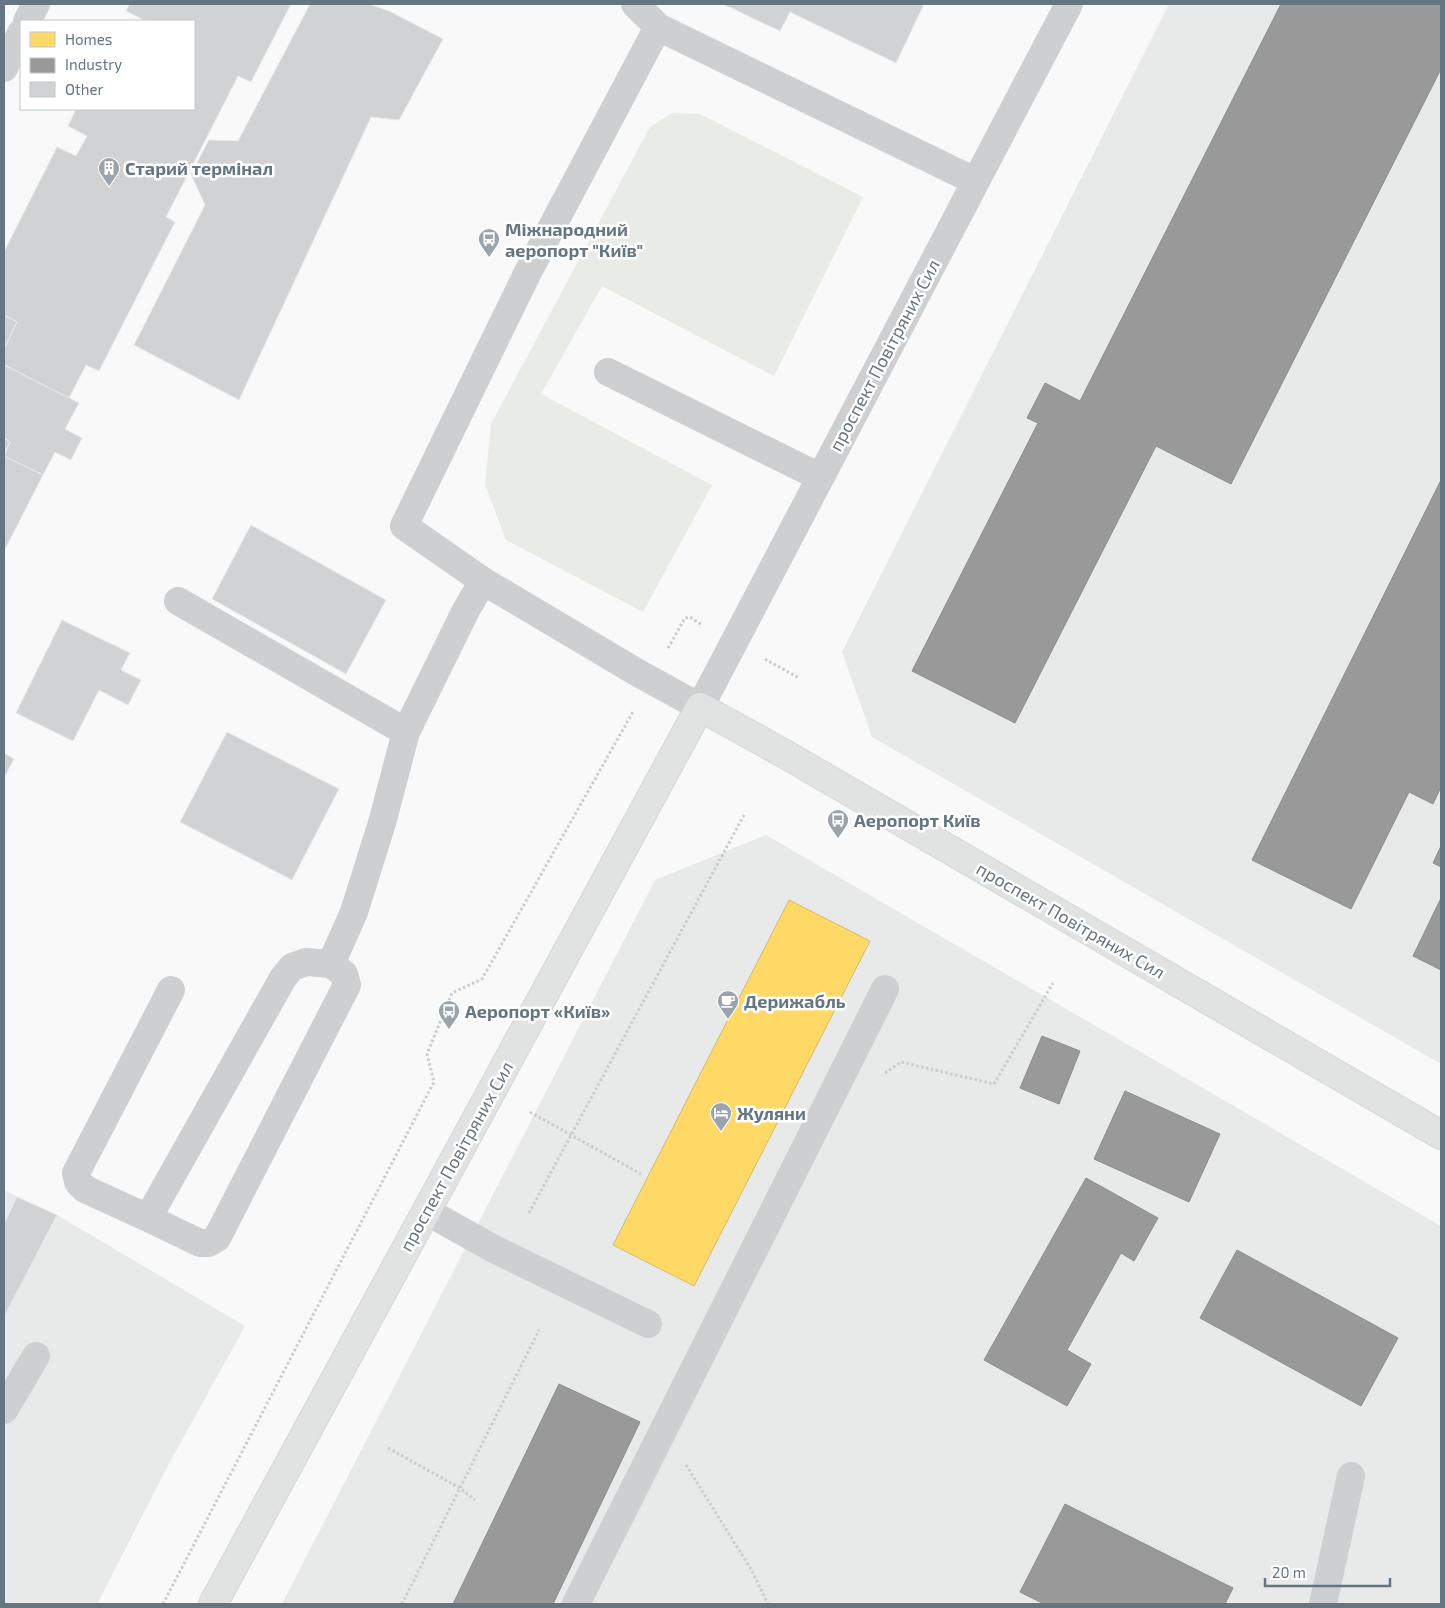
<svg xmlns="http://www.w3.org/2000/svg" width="1445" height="1608" font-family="'Exo 2',sans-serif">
<rect width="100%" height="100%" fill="#f9f9f9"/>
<!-- built -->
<path fill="#e8e9e9" d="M1169 4H1441V1064L872 737 842 652Z
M766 835 1441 1226V1604H282L655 880Z
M4 1190 57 1215 245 1326 171 1460 97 1604H4Z"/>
<!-- green -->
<path fill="#e8ebe6" d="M672 113 700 114 863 197 774 376 602 286 541 394 712 485 643 612 506 540 485 485 491 424 650 127Z"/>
<!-- homes -->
<path fill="#ffd966" stroke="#d1bb6f" d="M789 900 870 941 694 1286 613 1245Z"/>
<!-- industry -->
<path fill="#999" stroke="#898e92" d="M1281 4H1441V69L1231 484 1156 446 1015 723 912 671 1038 423 1027 418 1045 383 1080 401Z
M1441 480V787L1433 804 1409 792 1351 909 1252 860Z
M1441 846V867L1433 863Z
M1441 898V970L1413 956Z
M1042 1036 1080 1051 1059 1104 1020 1088Z
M1125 1091 1220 1134 1189 1202 1094 1159Z
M1086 1178 1158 1218 1134 1261 1121 1253 1067 1350 1091 1364 1067 1406 984 1360Z
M1237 1250 1398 1338 1361 1406 1200 1318Z
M559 1384 640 1422 553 1604H453Z
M1065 1504 1233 1588 1225 1604H1044L1020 1592Z"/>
<!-- building -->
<path fill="#d0d2d3" stroke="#e8e8e8" d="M130 4H291L251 82 238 76 166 217 175 222 99 371 86 365 69 398 4 365V349L17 322 4 315V252L57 147 76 156 87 136 68 126 76 109H194V21H146L126 11Z
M310 4H368L389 11 443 39 399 120 371 117 239 400 134 345 205 205 191 174 209 140 238 141Z
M723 4H924L896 63 790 12 780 31Z
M4 315 17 322 4 349Z
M4 365 79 403 65 429 82 438 71 460 55 452 43 475 4 456 10 442 4 438Z
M4 438 10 442 4 453Z
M4 456 43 475 4 551Z
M251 525 386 600 346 674 212 599Z
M62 620 130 653 121 670 141 680 128 705 99 690 73 741 16 713Z
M227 732 339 789 292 880 180 822Z
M4 753 14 759 4 778Z
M17 1197 57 1215 4 1317V1224Z"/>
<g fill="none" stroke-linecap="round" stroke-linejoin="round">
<!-- major casing -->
<g stroke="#d5d6d7" stroke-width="30">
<path id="major" d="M213 1604 700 707 783 753 1441 1135"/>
</g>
<!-- path -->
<path stroke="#cbcccd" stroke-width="3" stroke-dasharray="2.5 2.5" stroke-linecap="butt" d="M668 648 685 618 690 617 702 625
M765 659 799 678
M885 1073 901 1062 994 1084 1053 983
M530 1112 641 1174
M529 1213 744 815
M388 1448 460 1488 475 1500
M686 1465 752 1571 768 1604
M163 1604 434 1082 427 1054 452 993 482 979 634 710
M402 1604 539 1330"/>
<!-- minor -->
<path stroke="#cecfd0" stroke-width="28" d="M635 4 658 27 975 181
M27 21 36 4
M658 27 527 274 404 526 483 581 638 673 700 707 1069 4
M4 68 21 33
M608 372 820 477
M178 601 406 732
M331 964 354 912 382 823 406 732 466 610 483 581
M426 1211 494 1249 648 1324
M148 1218 200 1243H209L217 1238 347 985 344 974 331 964 306 962 292 967 283 978 148 1218 85 1189 78 1182 76 1173 171 990
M4 1410 36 1356
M576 1604 885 989
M1323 1604 1351 1476"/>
<!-- major -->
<use href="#major" stroke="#e1e2e2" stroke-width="28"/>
</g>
<!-- icons -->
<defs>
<g id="building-pin" transform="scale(1.125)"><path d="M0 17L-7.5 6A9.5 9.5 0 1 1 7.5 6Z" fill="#99a4ac" stroke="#fff"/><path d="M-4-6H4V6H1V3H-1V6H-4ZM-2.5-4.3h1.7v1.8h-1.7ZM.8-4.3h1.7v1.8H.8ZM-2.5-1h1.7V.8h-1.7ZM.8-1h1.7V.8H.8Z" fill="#fff"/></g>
<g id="bus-pin" transform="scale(1.125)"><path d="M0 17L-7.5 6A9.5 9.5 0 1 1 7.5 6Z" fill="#99a4ac" stroke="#fff"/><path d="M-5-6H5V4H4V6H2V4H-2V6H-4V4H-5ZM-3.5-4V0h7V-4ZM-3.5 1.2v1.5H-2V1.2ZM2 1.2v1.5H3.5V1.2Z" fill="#fff"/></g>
<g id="cafe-pin" transform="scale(1.125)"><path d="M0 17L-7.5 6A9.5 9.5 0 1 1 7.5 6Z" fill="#99a4ac" stroke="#fff"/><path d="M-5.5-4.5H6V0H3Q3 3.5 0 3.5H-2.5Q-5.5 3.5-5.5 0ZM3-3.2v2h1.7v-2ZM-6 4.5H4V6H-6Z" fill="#fff"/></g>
<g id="hotel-pin" transform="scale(1.125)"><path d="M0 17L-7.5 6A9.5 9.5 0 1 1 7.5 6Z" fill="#99a4ac" stroke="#fff"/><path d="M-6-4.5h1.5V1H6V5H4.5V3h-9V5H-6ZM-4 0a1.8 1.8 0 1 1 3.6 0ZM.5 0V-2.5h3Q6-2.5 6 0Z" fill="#fff"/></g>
</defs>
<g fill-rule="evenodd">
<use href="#building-pin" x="109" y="168"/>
<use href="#bus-pin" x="489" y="239"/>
<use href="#bus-pin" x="838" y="820"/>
<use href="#cafe-pin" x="728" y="1001"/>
<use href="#bus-pin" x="449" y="1011"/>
<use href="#hotel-pin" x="721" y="1113"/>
</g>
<g text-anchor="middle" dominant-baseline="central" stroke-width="5" stroke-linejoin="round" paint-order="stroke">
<!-- poi labels -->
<g font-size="18" font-weight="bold" fill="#657683" stroke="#fff" text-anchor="start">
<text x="125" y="168">Старий термінал</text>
<text x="505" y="229">Міжнародний<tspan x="505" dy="21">аеропорт "Київ"</tspan></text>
<text x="854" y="820">Аеропорт Київ</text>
<text x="744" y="1001">Дерижабль</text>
<text x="465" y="1011">Аеропорт «Київ»</text>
<text x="737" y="1113">Жуляни</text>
</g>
<!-- street labels -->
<g font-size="18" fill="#657683" stroke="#fff">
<text transform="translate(884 355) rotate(-62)">проспект Повітряних Сил</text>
<text transform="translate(1071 920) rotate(30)">проспект Повітряних Сил</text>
<text transform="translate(456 1156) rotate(-61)">проспект Повітряних Сил</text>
</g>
</g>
<!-- border -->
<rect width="1445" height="1608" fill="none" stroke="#657683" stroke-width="10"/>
<!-- legend -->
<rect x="20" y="20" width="175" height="90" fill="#ffffff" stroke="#c1c8cd"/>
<rect x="30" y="32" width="25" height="15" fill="#ffd966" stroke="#c1c8cd"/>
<text x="65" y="45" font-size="15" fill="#657683">Homes</text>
<rect x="30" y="58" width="25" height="15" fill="#999999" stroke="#c1c8cd"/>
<text x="65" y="70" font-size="15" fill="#657683">Industry</text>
<rect x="30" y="82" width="25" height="15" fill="#d0d2d3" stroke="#c1c8cd"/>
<text x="65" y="95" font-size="15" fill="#657683">Other</text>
<!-- scale -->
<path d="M1265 1578v8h125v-8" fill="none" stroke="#657683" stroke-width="2.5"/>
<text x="1272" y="1578" font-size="15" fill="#657683" stroke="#ffffff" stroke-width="4" paint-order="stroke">20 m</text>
</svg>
